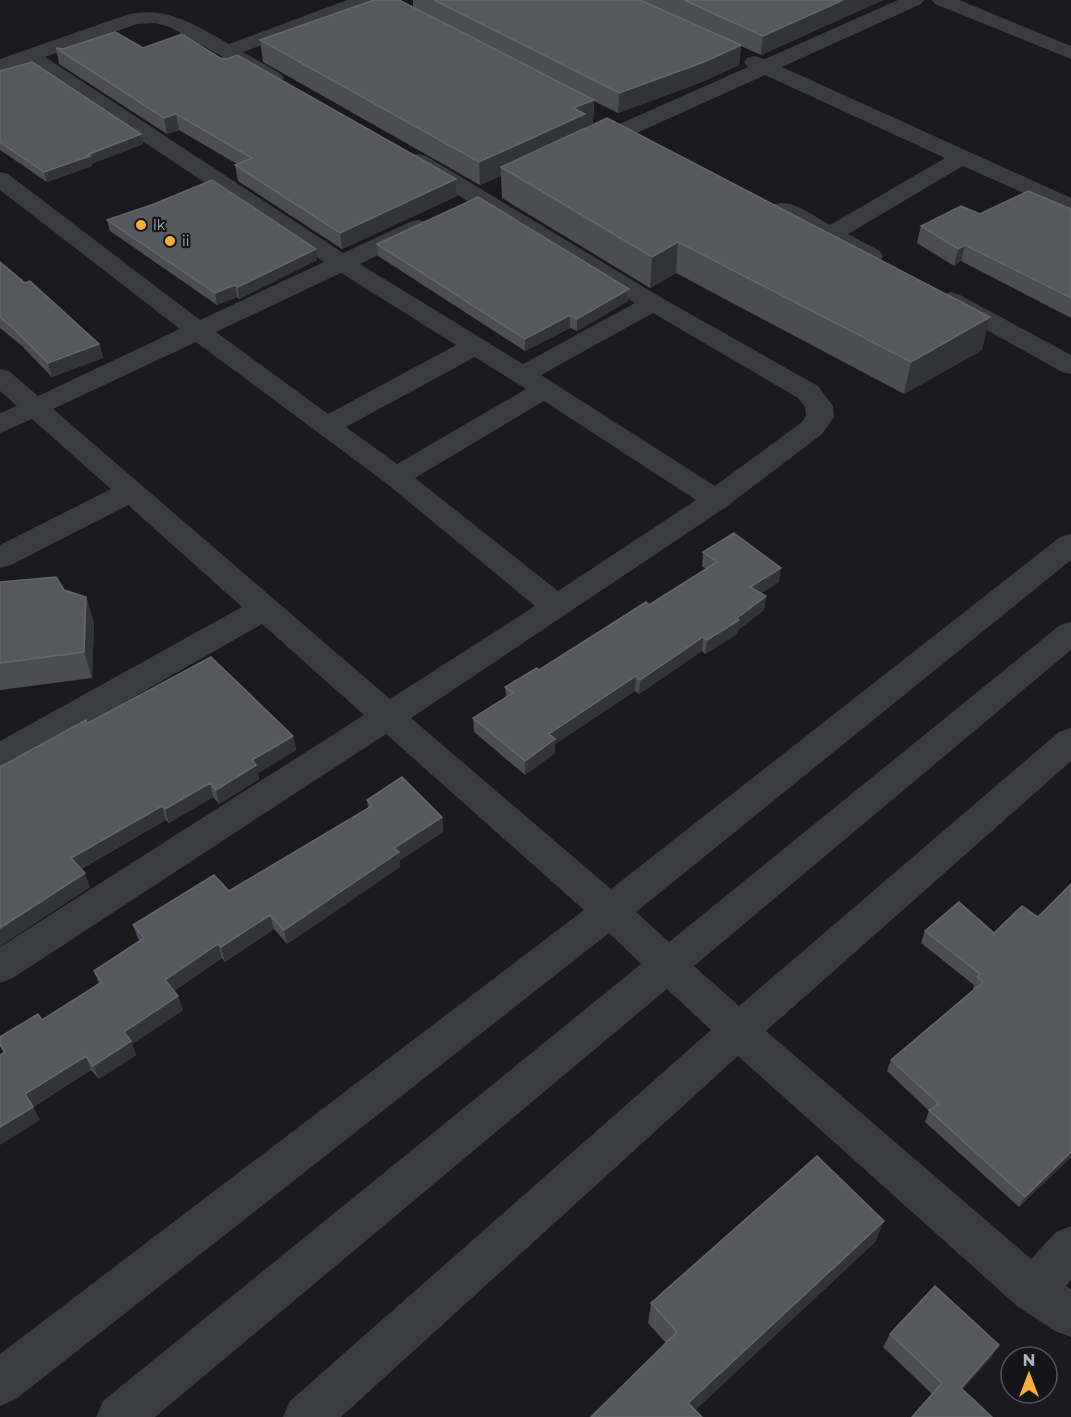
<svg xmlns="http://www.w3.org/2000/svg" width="1071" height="1417" font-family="Montserrat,sans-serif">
<rect width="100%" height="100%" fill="#1a1a1c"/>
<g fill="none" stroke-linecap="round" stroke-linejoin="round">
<!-- minor -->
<path fill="#3b3c41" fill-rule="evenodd" d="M347 0H375L372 4 243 52 281 74 284 78 281 82 274 84 267 82 170 27 155 23 137 24 45 57 343 253 410 222 418 220 426 222 430 227 426 232 360 264 523 364 635 303 410 166 407 161 410 156 418 154 426 156 662 298 818 386 833 406 834 417 822 434 726 507 411 718 611 889 1060 537 1071 534V560L636 912 669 942 1060 625 1071 622V650L694 966 739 1006 1059 732 1071 728V761L766 1031 1031 1259 1056 1232 1071 1226V1280L1066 1286 1071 1289V1337L1055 1331 1017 1306 738 1056 341 1417H283L290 1401 711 1030 667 989 155 1417H96L103 1401 641 964 609 933 16 1399 0 1406V1354L584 910 386 734 13 978 0 983V947L364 715 262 624 12 766 0 770V741L242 607 128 505 11 565 0 568V545L111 489 32 419 0 433V413L17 406 0 391V369L9 371 38 396 180 329 0 190V172L8 174 200 320 324 262 27 64 0 72V59L126 15C166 5 195 25 229 44ZM341 273 456 345 328 414 216 332ZM653 313 798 398 805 407 806 416 802 422 715 486 541 375ZM196 342 386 483 535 606 390 699 53 409ZM475 357 526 389 397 464 346 427ZM544 401 696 500 558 591 415 478Z
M898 0H924L921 4 782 67 1071 198V214L963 166 848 234 880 251 883 256 880 261 871 263 862 261 774 214 770 209 774 204C793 199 813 216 830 225L945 158 765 75 595 152 587 154 579 152 576 147 579 142 748 67 744 62 747 58 754 56 765 59Z
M932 0H959L1071 46V59L935 4Z
M951 292 960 295 1071 355V374L1062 372 942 305 938 300 942 295Z"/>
</g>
<!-- wall -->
<path fill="#4b4d51" d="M413 0H883L761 55 741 46 739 65 702 82 618 113 594 101 593 123 585 126V128L982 350 904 394 676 273 650 288 502 198 501 176 480 185 263 62 260 40 413 8Z
M56 48 63 49 143 48 220 58 456 179 457 196 342 249 238 181 235 165 237 164 179 130 167 134 59 64Z
M0 71 141 134 143 144 91 164 92 166 47 182 0 150Z
M1071 209V318L961 261 954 266 917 243 921 226 980 214Z
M107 220 317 260 239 299 237 297 217 305 110 231Z
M377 244 629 289 628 301 577 331 570 328 525 351 378 256Z
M0 262 99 344 103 358 52 377 21 345 0 328Z
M703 552 779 582 761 593 766 596 764 610 738 630 737 634 705 654 702 651 639 694 635 691 555 744V753L525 775 474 732 473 718 506 697 505 687 539 670 649 605 706 569 702 566Z
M0 582 64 590 86 597 94 623 92 678 0 690Z
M86 720 87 724 293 736 296 750 258 773 259 779 219 804 213 797 169 823 166 820 81 869 90 887 0 946Z
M367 800 442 817 443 832 400 860V867L287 944 274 929 225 962 222 958 174 991 183 1010 132 1044 136 1055 99 1079 91 1070 33 1107 40 1120 0 1046V1037L42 1020 99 984 94 971 140 941 138 939 133 925 229 891 368 808Z
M959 902 1071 1157 1019 1207 925 1122 929 1111 887 1071 891 1060 974 990 973 989 974 985 921 943 925 931Z
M884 1221 875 1242 695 1410 591 1417 666 1343 648 1323 651 1303Z
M890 1334 991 1358 932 1394 883 1347Z"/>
<!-- shaded-wall -->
<path fill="#333437" d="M843 0H883L761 55 763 36Z
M741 45 739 65 702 82 618 113 619 93Z
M594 100 593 123 585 126 584 137 501 167V176L480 185 479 162 573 108Z
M176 114 179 130 167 134 164 118Z
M141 134 143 144 91 164 92 166 47 182 44 172Z
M456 179 457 196 342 249 340 233Z
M678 242 676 273 650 288 652 257Z
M965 245 961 261 954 266 958 249Z
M316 249 317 260 239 299 238 287Z
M235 285 237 297 217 305 215 293Z
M629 289 628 301 577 331V319Z
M570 315V328L525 351V339Z
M990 317 982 350 904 394 911 362Z
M99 344 103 358 52 377 48 363Z
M781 568 779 582 748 601 750 587Z
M766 596 764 610 738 630 737 634 705 654 707 640Z
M86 597 94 623 92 678 84 652Z
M703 637 702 651 639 694 640 680Z
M636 676 635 691 555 744V753L525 775V761L549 734Z
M293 736 296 750 258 773 259 779 219 804 216 790 252 760Z
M210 783 213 797 169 823 165 809Z
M162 806 166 820 76 871 71 858Z
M442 817 443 832 400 860V867L287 944 284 930 394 848Z
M85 873 90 887 0 946V928Z
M270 915 274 929 225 962 221 947Z
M218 944 222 958 169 994 165 980Z
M178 996 183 1010 132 1044 136 1055 99 1079 93 1066 124 1032Z
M86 1056 91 1070 32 1107 25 1094Z
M33 1107 40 1120 0 1145V1127Z
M1071 1152V1157L1019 1207 1025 1197Z
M884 1221 875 1242 688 1417V1403Z
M999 1345 991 1358 953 1400 961 1388Z"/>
<!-- building -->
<path fill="#56585d" stroke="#63666c" stroke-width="1.5" d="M374 0H399L594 100 573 108 585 114 479 162 260 40Z
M434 0H640L741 45 704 62 619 93Z
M684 0H843L763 36Z
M115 32 143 48 182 34 220 58 227 59 237 55 456 179 340 233 235 165 252 158 176 114 164 118 56 48 63 49Z
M32 62 141 134 87 155 90 156 44 172 0 142V71Z
M607 118 990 317 911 362 678 242 652 257 501 167Z
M212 180 316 249 238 287 235 285 215 293 107 220 154 204Z
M1028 191 1071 209V298L965 245 958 249 921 226 961 206 980 214Z
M478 197 629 289 577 319 570 315 525 339 377 244Z
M0 262 25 283 30 281 99 344 48 363 16 331 0 317Z
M734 533 781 568 750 587 766 596 737 618 739 620 707 640 703 637 640 680 636 676 549 734 555 739 525 761 473 718 513 693 505 687 537 668 539 670 646 602 649 605 717 562 703 552Z
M56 577 64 590 86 597 84 652 0 663V582Z
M211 657 293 736 252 760 256 765 216 790 210 783 165 809 162 806 71 858 85 873 0 928V767L86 720V724Z
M402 777 442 817 394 848 399 852 284 930 270 915 221 947 218 944 165 980 178 996 124 1032 131 1041 93 1066 86 1056 25 1094 33 1107 0 1127V1055L5 1052 0 1045V1037L38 1014 42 1020 102 982 94 971 144 938 133 925 214 875 229 891 372 806 367 800Z
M1071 884V1152L1025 1197 929 1110 939 1104 891 1060 983 982 977 977 980 974 925 931 959 902 994 933 1022 906 1038 917Z
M817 1156 884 1221 688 1403 702 1417H591L677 1332 651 1303Z
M935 1286 999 1345 961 1388 992 1417H912L942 1383 890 1334Z"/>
<!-- markers -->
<g fill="#f9ae35" stroke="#151517" stroke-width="2">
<circle cx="141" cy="225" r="6"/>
<circle cx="170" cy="241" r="6"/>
</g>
<g text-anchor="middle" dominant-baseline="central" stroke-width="4.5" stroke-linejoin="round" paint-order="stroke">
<!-- far-poi labels -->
<g font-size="14" fill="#acb2bc" stroke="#151517" text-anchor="start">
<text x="153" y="225">lk</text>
<text x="182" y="241">ii</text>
</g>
</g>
<!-- north arrow -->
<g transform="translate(1029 1375)"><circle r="28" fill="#151517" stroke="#515459" stroke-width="1.5"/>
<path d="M0-4.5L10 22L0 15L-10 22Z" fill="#f9ae35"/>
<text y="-9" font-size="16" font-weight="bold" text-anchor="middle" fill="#acb2bc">N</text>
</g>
</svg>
